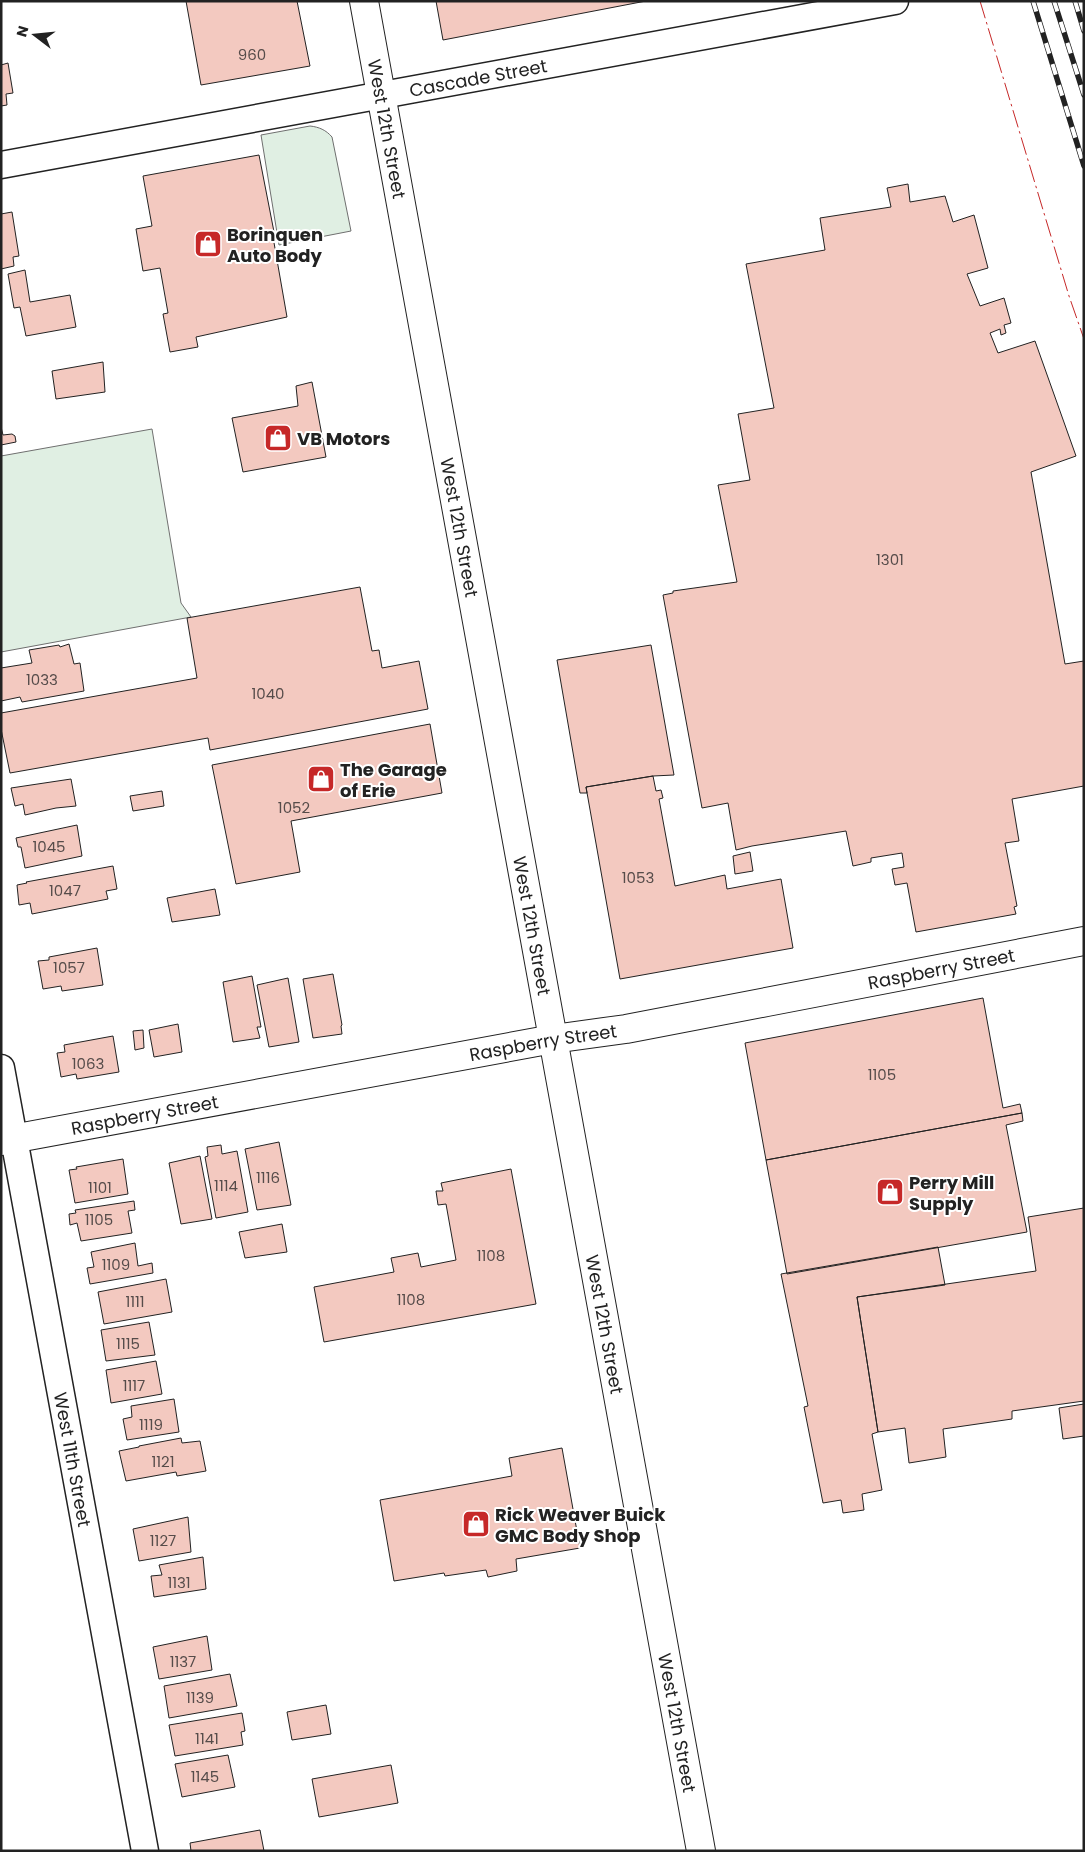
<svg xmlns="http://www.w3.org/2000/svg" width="1085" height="1852" font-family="Poppins,sans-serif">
<rect width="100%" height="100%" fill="#fff"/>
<!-- green -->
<path fill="#e0efe3" stroke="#6f6f6f" d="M310 126C319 127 326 130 332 137L351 231 279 245 261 135Z
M152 429 181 603 191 617 1 652V456Z"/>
<!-- building -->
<path fill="#f3c9c0" stroke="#222" d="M186 1H297L310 66 201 85Z
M436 1H646L443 40Z
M8 63 13 93 6 94 7 105 1 106V65Z
M259 155 275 237H273L287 317 196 337 198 347 170 352 163 314 168 313 160 268 143 271 136 229 152 226 143 176Z
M908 184 910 202 945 196 953 222 974 215 988 268 967 274 980 306 1004 298 1011 323 1004 325 1006 333 1001 335 1000 329 990 333 998 353 1035 341 1076 456 1031 472 1065 664 1084 661V786L1012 799 1019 841 1005 843 1017 906 1014 907 1016 914 916 932 907 883 895 885 892 869 904 867 902 853 871 858V862L853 866 846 831 752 846 736 850 728 803 702 808 663 595 673 593V591L737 582 718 485 750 480 738 414 774 408 746 264 825 250 820 218 891 207 887 188Z
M12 212 19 256 13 257 14 266 1 269V214Z
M25 270 30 302 70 295 76 327 26 336 20 307 14 308 8 274Z
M103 362 105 392 56 399 52 371Z
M312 382 326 457 243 472 232 418 298 406 296 386Z
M1 427 3 435 12 434 15 436 16 442 1 445Z
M360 587 372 651 379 650 382 668 419 661 428 709 210 750 208 738 10 773 1 729V713L197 678 187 618Z
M69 644 74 664 80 663 84 691 22 702 20 697 1 701V668L32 663 29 650 59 645 60 647Z
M651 645 674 775 653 776 586 787 587 793H580L557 660Z
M430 724 442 793 291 821 300 872 236 884 212 765Z
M653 776 656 791 661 790 663 798 659 799 675 886 725 875 727 889 781 879 793 948 620 979 586 787Z
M71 779 76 806 56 808 25 815 23 804 15 806 11 788Z
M162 791 164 806 133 811 130 796Z
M77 825 82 856 25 868 21 847H18L16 838Z
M750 852 753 871 735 874 733 856Z
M113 866 117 889 106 891 108 899 32 914 30 903 19 905 17 885 27 883 26 882Z
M215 889 220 915 172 922 167 898Z
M97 948 103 985 62 991 61 986 43 989 38 961 49 960V957Z
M333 974 342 1025 341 1026 342 1034 313 1038 303 979Z
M252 976 261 1027H257L260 1038 233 1042 223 982Z
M288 978 299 1042 269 1047 257 985Z
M983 998 1003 1108 1020 1104 1022 1113 766 1160 745 1043Z
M178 1024 182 1052 154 1057 149 1030Z
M143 1030 144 1048 135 1050 133 1031Z
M113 1036 119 1072 77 1079 76 1074 61 1077 57 1053 65 1052 64 1045Z
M1022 1113 1023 1121 1006 1125 1027 1232 787 1274 766 1160Z
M279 1142 291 1205 257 1210 245 1149Z
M221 1145 222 1154 237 1151 248 1212 216 1218 205 1157 208 1156 207 1147Z
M200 1156 212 1219 181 1224 169 1163Z
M123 1159 128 1194 75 1203 69 1170 77 1169 76 1167Z
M511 1169 536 1304 324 1342 314 1287 394 1272 391 1258 418 1253 421 1267 456 1260 446 1204 438 1205 436 1191H443L441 1183Z
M134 1201 135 1210 128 1211 132 1233 81 1241 77 1223 70 1225 69 1214 76 1213 75 1210Z
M1084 1208V1401L1012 1411V1419L943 1429 946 1457 909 1463 905 1428 878 1432 857 1297 1036 1271 1028 1217Z
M282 1224 287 1252 245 1258 239 1232Z
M135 1243 138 1266 152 1263 153 1273 90 1284 87 1268 94 1267 91 1252Z
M938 1247 945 1285 857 1297 878 1432 872 1434 882 1490 862 1494 864 1510 843 1513 841 1500 823 1503 804 1407 808 1406 781 1274Z
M166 1279 172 1312 104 1324 98 1292Z
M149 1322 155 1355 106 1361 101 1330Z
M156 1361 162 1394 111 1403 106 1370Z
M174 1399 179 1432 127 1440 123 1419 132 1417 131 1406Z
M1084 1404V1436L1063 1439 1059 1408Z
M181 1438 182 1443 200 1441 206 1471 177 1476 176 1472 126 1481 119 1451 139 1447V1446Z
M562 1448 580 1548 516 1559 517 1571 488 1577 486 1570 445 1576 444 1573 394 1581 380 1500 512 1476 509 1458Z
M188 1517 191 1552 139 1561 133 1529Z
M203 1557 206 1589 154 1597 151 1576 162 1575 159 1565Z
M207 1636 212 1670 159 1679 153 1647Z
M230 1674 237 1706 169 1718 164 1686Z
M326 1705 331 1734 292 1740 287 1712Z
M242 1713 245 1731 241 1732 243 1745 175 1756 169 1725Z
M228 1755 235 1787 182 1797 175 1764Z
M391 1765 398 1803 319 1817 312 1779Z
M260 1830 264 1851H191L190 1843Z"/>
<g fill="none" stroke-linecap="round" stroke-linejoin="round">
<!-- minor casing -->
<g stroke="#222" stroke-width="29">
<g id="minor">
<path id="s1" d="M1 165 895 1"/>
<path id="s2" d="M1 1068 145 1851"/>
</g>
</g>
<!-- tertiary casing -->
<g stroke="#222" stroke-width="30">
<g id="tertiary">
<path id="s3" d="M1 1141 553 1039 626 1029 1084 941"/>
</g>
</g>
<!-- primary casing -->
<g stroke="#222" stroke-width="30">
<g id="primary">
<path id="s4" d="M364 1 701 1851"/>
</g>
</g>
<!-- minor -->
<use href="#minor" stroke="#fff" stroke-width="26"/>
<!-- tertiary -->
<use href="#tertiary" stroke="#fff" stroke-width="28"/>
<!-- primary -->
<use href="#primary" stroke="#fff" stroke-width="28"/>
<!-- rail casing -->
<g stroke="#222" stroke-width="5.5">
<path id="rail" d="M1033 1 1084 166
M1054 1 1084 95
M1075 1 1084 31"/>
</g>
<!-- rail -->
<use href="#rail" stroke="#fff" stroke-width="4" stroke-dasharray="11" stroke-linecap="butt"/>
<!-- power -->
<path stroke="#c62828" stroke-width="1" stroke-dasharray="18 4 2.5 4" stroke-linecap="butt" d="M980 1 1069 296 1084 339"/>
</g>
<!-- icons -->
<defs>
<g id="shop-square" transform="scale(1.4375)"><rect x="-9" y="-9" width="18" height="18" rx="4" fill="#c62828" stroke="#fff"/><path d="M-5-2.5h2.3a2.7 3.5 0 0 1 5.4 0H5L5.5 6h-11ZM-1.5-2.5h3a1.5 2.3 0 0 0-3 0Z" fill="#fff"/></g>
</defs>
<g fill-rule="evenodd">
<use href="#shop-square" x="208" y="244"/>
<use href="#shop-square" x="278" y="438"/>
<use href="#shop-square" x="321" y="779"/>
<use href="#shop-square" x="890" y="1192"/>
<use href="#shop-square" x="476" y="1524"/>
</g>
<g text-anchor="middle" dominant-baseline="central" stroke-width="4" stroke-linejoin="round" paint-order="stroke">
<!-- number labels -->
<g font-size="15" fill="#564c4a">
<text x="252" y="54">960</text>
<text x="890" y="559">1301</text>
<text x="42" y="679">1033</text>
<text x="268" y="693">1040</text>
<text x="294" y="807">1052</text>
<text x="49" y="846">1045</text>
<text x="638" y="877">1053</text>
<text x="65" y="890">1047</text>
<text x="69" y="967">1057</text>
<text x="88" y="1063">1063</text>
<text x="882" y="1074">1105</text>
<text x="268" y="1177">1116</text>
<text x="226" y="1185">1114</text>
<text x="100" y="1187">1101</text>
<text x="99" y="1219">1105</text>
<text x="491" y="1255">1108</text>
<text x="116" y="1264">1109</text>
<text x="411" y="1299">1108</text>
<text x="135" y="1301">1111</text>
<text x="128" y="1343">1115</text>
<text x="134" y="1385">1117</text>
<text x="151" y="1424">1119</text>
<text x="163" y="1461">1121</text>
<text x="163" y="1540">1127</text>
<text x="179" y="1582">1131</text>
<text x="183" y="1661">1137</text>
<text x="200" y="1697">1139</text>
<text x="207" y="1738">1141</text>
<text x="205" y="1776">1145</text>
</g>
<!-- street labels -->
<g font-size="18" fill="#222" stroke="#fff">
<text stroke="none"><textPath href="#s1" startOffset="485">Cascade Street</textPath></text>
<text stroke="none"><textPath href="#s4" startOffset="130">West 12th Street</textPath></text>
<text stroke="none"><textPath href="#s4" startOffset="535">West 12th Street</textPath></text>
<text stroke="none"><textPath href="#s4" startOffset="940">West 12th Street</textPath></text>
<text stroke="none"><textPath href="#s3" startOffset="956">Raspberry Street</textPath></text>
<text stroke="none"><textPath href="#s3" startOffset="551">Raspberry Street</textPath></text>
<text stroke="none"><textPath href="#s3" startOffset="146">Raspberry Street</textPath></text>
<text stroke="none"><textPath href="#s4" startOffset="1345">West 12th Street</textPath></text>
<text stroke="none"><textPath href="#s2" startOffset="398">West 11th Street</textPath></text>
<text stroke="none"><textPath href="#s4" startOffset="1750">West 12th Street</textPath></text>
</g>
<!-- poi labels -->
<g font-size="18" font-weight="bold" fill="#222" stroke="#fff" text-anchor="start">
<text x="227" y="234">Borinquen<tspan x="227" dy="21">Auto Body</tspan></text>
<text x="297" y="438">VB Motors</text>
<text x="340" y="769">The Garage<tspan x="340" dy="21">of Erie</tspan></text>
<text x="909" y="1182">Perry Mill<tspan x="909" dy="21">Supply</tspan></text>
<text x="495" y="1514">Rick Weaver Buick<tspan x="495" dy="21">GMC Body Shop</tspan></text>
</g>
</g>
<!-- border -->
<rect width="1085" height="1852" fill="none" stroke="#222222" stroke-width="5"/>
<!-- north arrow -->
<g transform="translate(35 35) rotate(286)" stroke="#ffffff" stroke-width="4" paint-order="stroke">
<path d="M0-4L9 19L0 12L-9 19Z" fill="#222222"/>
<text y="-8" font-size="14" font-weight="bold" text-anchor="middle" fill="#222222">N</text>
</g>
</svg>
